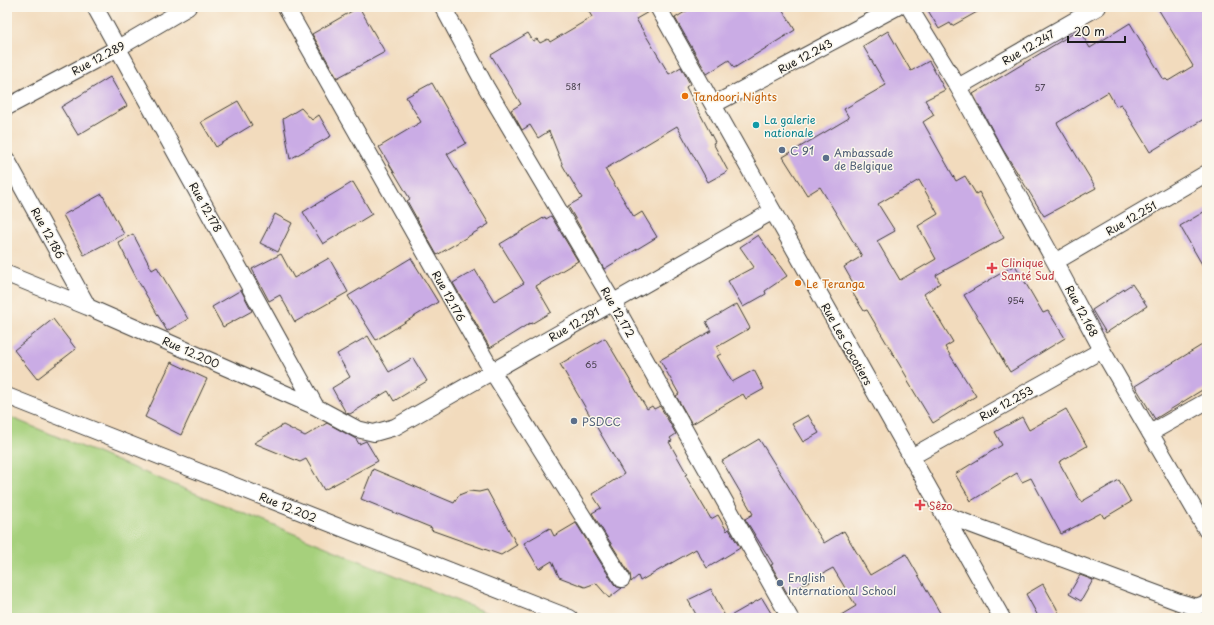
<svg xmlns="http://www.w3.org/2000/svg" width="1214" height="625" font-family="'Playpen Sans',sans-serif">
<rect width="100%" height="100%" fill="#fbf7ec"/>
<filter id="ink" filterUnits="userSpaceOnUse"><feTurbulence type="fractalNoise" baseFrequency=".025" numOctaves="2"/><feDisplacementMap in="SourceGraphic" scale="8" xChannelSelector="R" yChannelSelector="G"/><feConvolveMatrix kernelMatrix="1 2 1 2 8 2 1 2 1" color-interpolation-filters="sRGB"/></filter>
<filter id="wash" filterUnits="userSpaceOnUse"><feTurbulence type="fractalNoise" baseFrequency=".012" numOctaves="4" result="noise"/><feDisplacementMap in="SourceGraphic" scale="16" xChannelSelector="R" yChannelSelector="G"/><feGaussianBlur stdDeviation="0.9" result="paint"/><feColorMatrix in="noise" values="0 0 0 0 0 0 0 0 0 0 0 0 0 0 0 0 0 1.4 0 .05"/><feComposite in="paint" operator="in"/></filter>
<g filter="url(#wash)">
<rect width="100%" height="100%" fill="#f2dbbd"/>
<!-- green -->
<path fill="#a6d07c" stroke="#61764c" d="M7 416 499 618H7Z"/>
<g id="blocks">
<!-- building -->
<path fill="#caace5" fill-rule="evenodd" d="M359 7 385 52 337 78 312 34Z
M586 7H649L650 11 636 19 669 74 681 67 690 84 686 87 715 142 713 143 728 171 708 182 677 126 605 169 634 217 642 212 657 237 604 269 568 206 582 198 563 166 549 131 538 138 530 125 522 130 511 110 521 104 491 55 528 33 533 41 537 39 540 43 548 39 550 42 592 17Z
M693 7H781L795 30 734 68 729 60 707 74 675 18Z
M926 7H986L952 26 950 23 939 29Z
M1157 7H1201L1207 16V117L1150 152 1121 104 1116 106 1108 92 1057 123 1096 188 1044 216 1002 148 973 94 1079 30 1090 48 1130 23 1164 80 1166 79 1168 81 1193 66Z
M888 31 911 71 929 61 945 90 925 100 934 115 923 122 956 181 965 176 976 194 979 192 1004 238 936 275 940 283 924 294 953 342 945 347 976 396 933 423 907 380 908 379 867 310 864 311 852 292 857 290 844 267 862 256 820 187 807 195 783 157 849 118 844 109 886 85 863 46ZM919 180 938 214 918 226 936 259 900 280 877 241 895 231 878 204Z
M110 77 127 106 78 135 61 107Z
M432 83 466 143 447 154 489 224 437 255 407 201 410 199 379 147 421 122 406 97Z
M238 101 252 125 216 147 201 122Z
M301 108 312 120 319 115 331 136 290 159 283 119Z
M353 182 372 214 323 244 303 212Z
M102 194 124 234 84 255 63 215Z
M1207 210V273L1180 226Z
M275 214 292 223 278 252 260 243Z
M551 216 578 261 536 286 551 312 531 324 530 323 490 348 453 283 475 270 494 301 524 283 500 244 545 217 546 219Z
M133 234 152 270 157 267 188 319 167 331 137 279 118 242Z
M758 235 787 276 765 291 766 294 743 307 728 281 754 267 740 247Z
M281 254 294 278 329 258 348 292 295 322 280 295 269 301 252 269Z
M411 258 438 302 376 340 348 296Z
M1015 265 1043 313 1048 311 1065 338 1010 372 964 295Z
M1132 284 1147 306 1106 333 1092 310Z
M241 290 252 311 223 327 212 307Z
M737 304 750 328 717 347 721 354 717 356 732 382 754 370 764 389 746 399 743 394 692 424 676 396 679 394 660 360 711 331 706 322Z
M53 319 76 349 37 379 14 350Z
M368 336 389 372 413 358 427 381 394 401 388 391 350 414 346 413 332 388 350 377 337 354Z
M605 338 647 409 652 406 654 409 660 406 676 434 670 438 672 441 669 442 687 474 685 475 711 519 718 515 727 531 729 529 740 548 707 568 696 549 640 581 638 576 631 582 630 574 592 513 601 508 592 494 624 474 560 364Z
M1207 342V387L1155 419 1135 386Z
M171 362 207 379 181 435 145 417Z
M1066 409 1087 446 1059 462 1081 502 1119 480 1131 502 1104 518 1101 513 1061 534 1031 478 1022 482 1017 473 971 501 955 474 1002 445 995 432 1022 417 1029 430Z
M808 415 819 433 803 442 792 424Z
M327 423 356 439 359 444 366 441 378 461 324 490 306 459 300 462 254 443 283 425 305 436Z
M759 439 824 543 844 531 870 575 906 554 943 618H836L856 606 833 568 787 593 771 565 773 564 745 519 753 514 722 461Z
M373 469 454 503 459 495 469 491 479 492 487 490 517 545 501 555 431 530 432 528 361 499Z
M576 523 614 584 617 587 622 588 609 598 596 583 585 587 559 577 552 561 539 569 524 543 550 528 554 536Z
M1080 575 1093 580 1081 601 1069 594Z
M1043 584 1056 607 1061 618H1039L1026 594Z
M711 589 726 618H698L688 600Z
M762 598 774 618H727Z"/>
</g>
</g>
<g filter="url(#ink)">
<use href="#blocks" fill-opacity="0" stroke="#3c3934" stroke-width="1"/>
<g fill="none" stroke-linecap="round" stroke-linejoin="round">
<!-- minor casing -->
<g stroke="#3c3934" stroke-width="18">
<path id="minor" d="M95 7 316 407
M286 7 492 371 622 579
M443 7 486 87 613 302 790 618
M658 7 1002 618
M909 7 958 87 1055 262 1102 350 1207 531
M958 87 1098 7
M713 105 897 7
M7 107 118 48 188 7
M7 160 88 307
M1055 262 1207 173
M7 274 88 307 316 407 357 429 374 433 395 427 773 211
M7 396 570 618
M1150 433 1207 401
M911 457 1102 350
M943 514 1179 602 1196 607 1207 603"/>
</g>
<!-- minor -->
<use href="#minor" stroke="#fff" stroke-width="16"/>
</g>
</g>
<!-- markers -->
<g fill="#e8710a" stroke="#fbf7ec" stroke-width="1.5">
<circle cx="685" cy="96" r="4"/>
<circle cx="798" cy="283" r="4"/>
</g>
<circle fill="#0f9aa8" stroke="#fbf7ec" stroke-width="1.5" cx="756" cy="125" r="4"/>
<g fill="#5c6f8a" stroke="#fbf7ec" stroke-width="1.5">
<circle cx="782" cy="150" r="4"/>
<circle cx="826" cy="158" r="4"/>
<circle cx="574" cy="421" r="4"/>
<circle cx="780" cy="583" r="4"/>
</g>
<g fill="#e0444e" stroke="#fbf7ec" stroke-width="1.5">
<path d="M990 262h4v4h4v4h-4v4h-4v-4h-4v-4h4z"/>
<path d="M918 499h4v4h4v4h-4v4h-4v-4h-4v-4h4z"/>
</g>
<g text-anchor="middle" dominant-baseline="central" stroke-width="3" stroke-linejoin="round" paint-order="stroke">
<!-- number labels -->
<g font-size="9" fill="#48404e">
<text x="573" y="86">581</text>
<text x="1040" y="87">57</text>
<text x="1016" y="300">954</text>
<text x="591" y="364">65</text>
</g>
<!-- street labels -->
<g font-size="11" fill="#1c1c1c" stroke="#fbf7ec">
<text transform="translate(1028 47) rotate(-30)">Rue 12.247</text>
<text transform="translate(805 56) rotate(-28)">Rue 12.243</text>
<text transform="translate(98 58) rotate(-28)">Rue 12.289</text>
<text transform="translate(206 207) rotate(61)">Rue 12.178</text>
<text transform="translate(1131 218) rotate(-30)">Rue 12.251</text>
<text transform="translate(48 233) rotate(61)">Rue 12.186</text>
<text transform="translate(449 296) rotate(61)">Rue 12.176</text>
<text transform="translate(1082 311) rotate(62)">Rue 12.168</text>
<text transform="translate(618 312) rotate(60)">Rue 12.172</text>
<text transform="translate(574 324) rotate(-30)">Rue 12.291</text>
<text transform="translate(847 344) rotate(61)">Rue Les Cocotiers</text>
<text transform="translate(191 352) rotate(24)">Rue 12.200</text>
<text transform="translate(1006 403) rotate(-29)">Rue 12.253</text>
<text transform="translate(288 507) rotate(22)">Rue 12.202</text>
</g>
<!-- food labels -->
<g font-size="11" fill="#c56008" stroke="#fbf7ec" text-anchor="start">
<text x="693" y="96">Tandoori Nights</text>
<text x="806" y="283">Le Teranga</text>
</g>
<!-- culture labels -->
<g font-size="11" fill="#0d838f" stroke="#fbf7ec" text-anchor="start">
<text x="764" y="119">La galerie<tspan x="764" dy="13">nationale</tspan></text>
</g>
<!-- service labels -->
<g font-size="11" fill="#4e5e75" stroke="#fbf7ec" text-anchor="start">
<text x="790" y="150">C 91</text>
<text x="834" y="152">Ambassade<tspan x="834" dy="13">de Belgique</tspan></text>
<text x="582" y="421">PSDCC</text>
<text x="788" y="577">English<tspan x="788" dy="13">International School</tspan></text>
</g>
<!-- health labels -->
<g font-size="11" fill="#be3a42" stroke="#fbf7ec" text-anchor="start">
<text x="1001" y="262">Clinique<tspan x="1001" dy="13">Santé Sud</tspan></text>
<text x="929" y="505">Sêzo</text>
</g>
</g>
<!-- margin -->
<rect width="1214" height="625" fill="none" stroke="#fbf7ec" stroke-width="24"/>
<!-- scale -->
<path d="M1068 36v6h57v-6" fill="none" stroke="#1c1c1c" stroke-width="2"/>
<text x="1074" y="36" font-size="12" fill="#1c1c1c" stroke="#fbf7ec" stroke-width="3" paint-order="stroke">20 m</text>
</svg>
